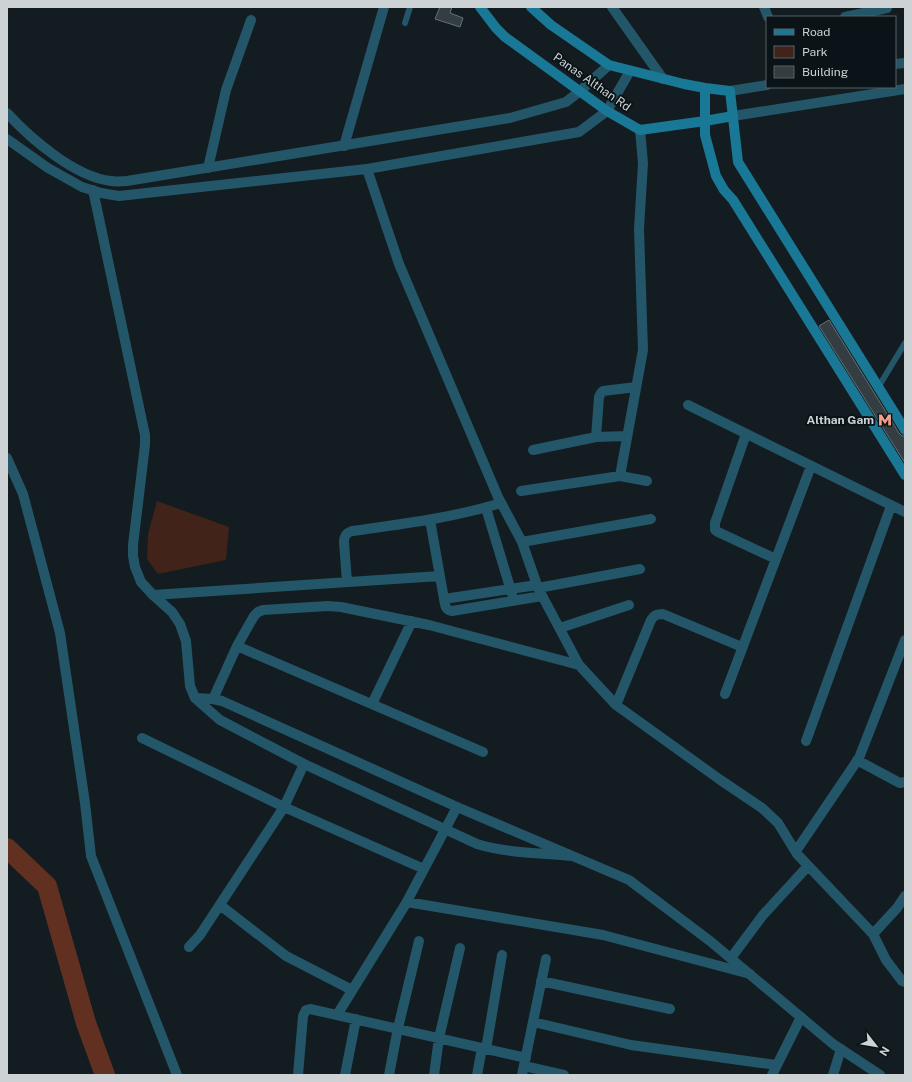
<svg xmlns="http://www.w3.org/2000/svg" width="912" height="1082" font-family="'Public Sans',sans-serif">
<rect width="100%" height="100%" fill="#131c20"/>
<!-- green -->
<path fill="#41231a" d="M157 501 229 527 226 560 158 574 147 559 148 534Z"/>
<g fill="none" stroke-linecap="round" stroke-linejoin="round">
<!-- river -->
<path stroke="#623021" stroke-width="20" d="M7 848 47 886 86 1023 105 1075"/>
</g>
<!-- building -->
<path fill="#343e42" stroke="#667175" d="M440 7H452L450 13 463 18 460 27 435 19Z
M829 320 899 433 902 436H905V463L819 326Z"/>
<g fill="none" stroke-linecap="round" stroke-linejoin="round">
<!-- service -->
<path stroke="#235668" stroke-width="6" d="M405 23 410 7
M879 386 905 343"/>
<!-- minor -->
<path stroke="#235668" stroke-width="10" d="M764 7 768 17
M845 17 887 8
M344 146 384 7
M208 168 226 90 251 20
M367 169 399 264 498 497 522 542 538 588 579 665 616 705 719 779 762 808 778 823 797 854 873 934 886 960 902 981 905 982
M688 405 905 512
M746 434 715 523V530L718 532 776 559
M596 437 599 397 601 393 603 391 636 387
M533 450 596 437 627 436
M620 476 643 350 639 229 643 163 640 130
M521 491 620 476 647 481
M486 508 512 594
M430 520 444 599
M522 542 651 519
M347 582 344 542C344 536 346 533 352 531 402 524 452 518 501 503
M537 585 444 599C445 605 445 610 452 611L542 596
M538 588 640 569
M153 595 440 576
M560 628 629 605
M237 646 483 752
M725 694 811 466
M213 699 237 646 254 616 258 612 263 610 328 606 341 607 429 625 579 665
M372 704 412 621
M616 705 651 620C654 615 657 614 663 614L742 647
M142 738 284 807 424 869
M806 741 891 506
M857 760 896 781 900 783 905 782
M796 851 859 758 905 640
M407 902 603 935 750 974
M220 905 286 956 352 990
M873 934 897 908 905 896
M189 947 200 935 284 807 304 764
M731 958 763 915 808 866
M541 981 670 1009
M337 1015 405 905 457 807
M533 1022 631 1045 776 1065
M486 1049 502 955
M524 1066 564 1075
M298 1075 303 1016 306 1010 310 1009 526 1058
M345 1075 356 1019
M389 1075 398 1028 419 941
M434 1075 439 1038 460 948
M477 1075 482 1048
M522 1075 546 959
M772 1075 801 1017
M833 1075 841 1049"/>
<!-- tertiary -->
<path stroke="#235668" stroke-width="10" d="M612 7 663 79
M895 64 905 63
M730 91 767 85
M7 113C31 139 75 177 111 181 116 182 122 181 127 181L510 118 566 102 580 91 609 65
M733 116 905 89
M7 139 48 168 82 187 101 193 119 196 367 169 579 132 607 111 630 71
M93 190 145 435V445L133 545V556L135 567 141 582 153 595 172 612 180 624 186 641 190 686 195 698 220 720 304 764 477 844C506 853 540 853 571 856
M7 458 23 494 60 633 85 803 91 856 177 1075
M195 698 213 699 222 701 457 807 629 880 710 941 833 1044 880 1075"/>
<!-- secondary -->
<path stroke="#197895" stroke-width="10" d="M480 7 496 28 505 37 607 111 640 130 705 121 733 116
M531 7 551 25 609 65 684 84 705 88 730 91 738 162 905 430
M705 88V135L716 176 724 190 733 200 905 475"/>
</g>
<!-- icons -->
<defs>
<g id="metro-bare" transform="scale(1.08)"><path d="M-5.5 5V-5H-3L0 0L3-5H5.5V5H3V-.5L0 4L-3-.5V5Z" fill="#f39f86" stroke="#0a1317" stroke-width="2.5" paint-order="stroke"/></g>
</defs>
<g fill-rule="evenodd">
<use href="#metro-bare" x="885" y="420"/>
</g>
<g text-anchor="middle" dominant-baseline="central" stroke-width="4" stroke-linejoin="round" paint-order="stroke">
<!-- street labels -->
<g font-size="12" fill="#cdd3d5" stroke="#0a1317">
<text transform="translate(592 82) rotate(35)">Panas Althan Rd</text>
</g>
<!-- poi labels -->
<g font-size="12" font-weight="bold" fill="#cdd3d5" stroke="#0a1317" text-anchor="end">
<text x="874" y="420">Althan Gam</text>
</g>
</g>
<!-- border -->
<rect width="912" height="1082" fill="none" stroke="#cdd3d5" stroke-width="16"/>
<!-- legend -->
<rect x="766" y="16" width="130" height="72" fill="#0a1317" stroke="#586063"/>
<rect x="774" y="29" width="20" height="6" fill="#197895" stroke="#586063"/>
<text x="802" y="36" font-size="12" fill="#cdd3d5">Road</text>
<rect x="774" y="46" width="20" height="12" fill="#41231a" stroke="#586063"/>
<text x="802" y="56" font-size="12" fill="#cdd3d5">Park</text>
<rect x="774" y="66" width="20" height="12" fill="#343e42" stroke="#586063"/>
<text x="802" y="76" font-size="12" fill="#cdd3d5">Building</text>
<!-- north arrow -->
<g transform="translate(876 1046) rotate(121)" stroke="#0a1317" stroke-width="3" paint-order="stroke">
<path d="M0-3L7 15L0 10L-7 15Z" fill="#cdd3d5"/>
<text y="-6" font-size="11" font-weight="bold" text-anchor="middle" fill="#cdd3d5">N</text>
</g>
</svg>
